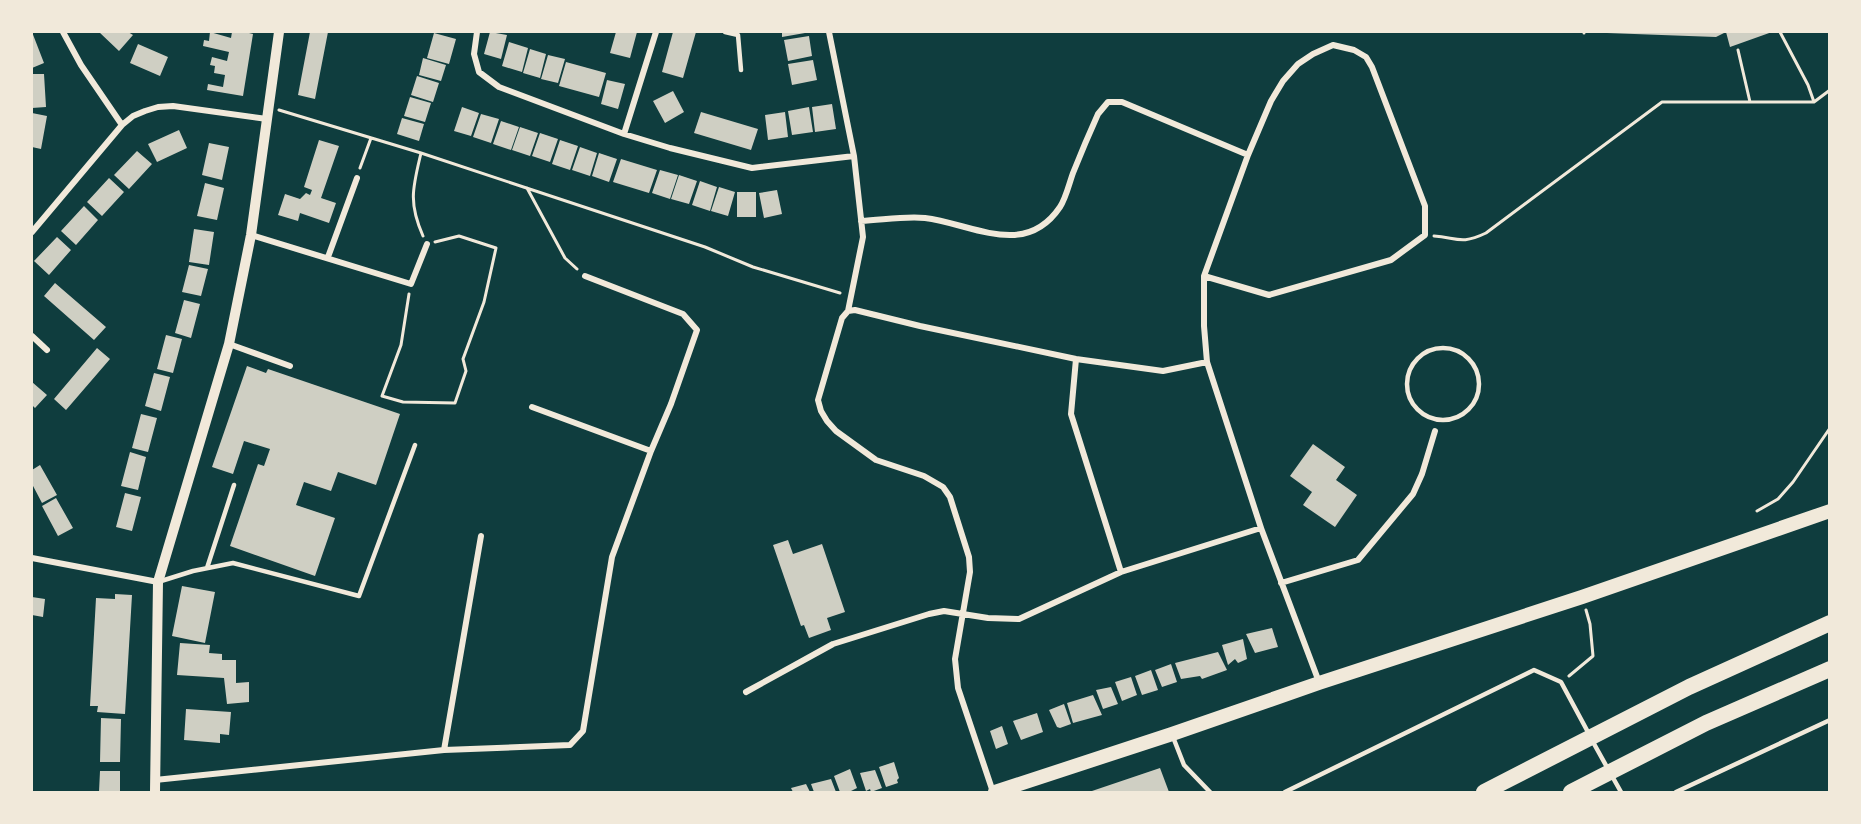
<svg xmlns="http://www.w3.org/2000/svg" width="1861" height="824" font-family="Ubuntu,sans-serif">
<rect width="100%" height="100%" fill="#0f3d3e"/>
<!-- building -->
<path fill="#cfcfc3" d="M32 32 44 63 32 68Z
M99 32H128L133 35 119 51Z
M210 32 231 38 232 32H249V33L253 34 243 96 207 90 208 84 223 87 225 75 214 73 215 66 210 65 212 57 227 61 229 52 203 46 204 40 209 41Z
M310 32H328L315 99 298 95Z
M490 32 507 35 501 59 484 54Z
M616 32H637L630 58 610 53Z
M673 32H696L683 78 662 72Z
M782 32H805V33L782 37Z
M1607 32H1772L1730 47 1726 32 1716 37 1607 33Z
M434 33 456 39 449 64 427 58Z
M809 36 812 56 788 61 784 40Z
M509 42 528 48 522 72 502 66Z
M138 44 168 57 160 76 130 63Z
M530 49 546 54 540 78 523 73Z
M548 55 565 59 558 83 541 79Z
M423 58 446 65 441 81 419 75Z
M813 60 817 80 792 85 788 64Z
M566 62 606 73 599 97 559 86Z
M32 74H44L46 107 32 108Z
M417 76 439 83 433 102 411 95Z
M607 80 625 84 618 109 601 104Z
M673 91 684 112 665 123 653 101Z
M410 97 431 103 425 122 404 116Z
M832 104 836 129 815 132 812 107Z
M462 107 479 113 471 136 454 131Z
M809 107 813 132 792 135 788 111Z
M701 112 758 129 751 150 694 133Z
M785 112 788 137 768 140 765 115Z
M32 113 47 116 41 149 32 147Z
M481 114 499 119 491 143 473 137Z
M402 118 424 124 419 141 397 134Z
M501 121 519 127 511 150 493 144Z
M520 127 538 133 530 156 512 150Z
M179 130 187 148 157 162 148 144Z
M540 133 558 139 550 162 532 156Z
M319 140 339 146 321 198 336 203 329 223 300 213 298 221 278 215 285 194 300 199 306 193 310 195 312 190 304 187Z
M560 140 578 146 570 170 552 164Z
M209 143 229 147 222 180 202 175Z
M580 147 597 153 590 176 572 170Z
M137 151 152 164 129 189 114 175Z
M599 153 617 159 609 182 592 176Z
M621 159 657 170 649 193 613 182Z
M660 170 678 175 670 199 652 193Z
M679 175 697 181 689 204 671 199Z
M109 178 124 192 102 216 87 202Z
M700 181 717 187 710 211 692 205Z
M205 183 224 188 217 220 197 216Z
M719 187 735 192 728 216 711 211Z
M777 190 782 214 764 218 759 193Z
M737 192H756V217H737Z
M84 206 98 220 76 245 61 231Z
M194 229 214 232 209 265 189 262Z
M57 237 71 250 49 275 34 261Z
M189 265 208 269 201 296 182 292Z
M55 283 106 327 94 340 44 296Z
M184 300 200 304 191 338 175 333Z
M166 335 182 339 173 373 157 369Z
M97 348 110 359 66 410 54 399Z
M247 366 266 373 268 369 400 414 376 485 338 472 331 491 304 482 296 505 335 518 315 576 230 546 258 464 264 466 270 449 244 441 233 474 212 467Z
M154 373 170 377 161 411 145 406Z
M32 382 47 395 35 408 32 405Z
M141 414 157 418 148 452 132 448Z
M1313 444 1345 467 1336 480 1357 495 1335 527 1303 505 1312 492 1290 476Z
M130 452 146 457 138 490 121 486Z
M40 465 57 495 42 503 32 484V470Z
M125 493 141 497 132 531 116 527Z
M56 498 73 528 58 536 42 506Z
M788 540 793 554 822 544 845 612 827 618 831 630 809 638 804 625 801 626 773 545Z
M182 586 215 592 205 643 172 636Z
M115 594 132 595 125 714 97 712 98 706H90L96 598 115 599Z
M32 597 45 599 43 617 32 615Z
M1272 628 1278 647 1255 653 1246 634Z
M1243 639 1247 659 1238 663 1235 659 1228 665 1222 645Z
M180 643 210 645 209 653 222 654V660H236V683L249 682V702L227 704 224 678 177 675Z
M1218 652 1227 670 1202 679 1200 676 1181 679 1175 663Z
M1171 664 1177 682 1162 687 1155 670Z
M1151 670 1158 690 1142 695 1135 676Z
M1131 677 1137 695 1122 701 1115 682Z
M1111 687 1118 704 1103 709 1096 690Z
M1093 695 1102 715 1073 723 1067 703Z
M1064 704 1071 724 1060 728 1057 727 1049 710Z
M186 709 231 712 229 735 220 734V743L184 740Z
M1037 713 1043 732 1021 740 1013 721Z
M101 718 121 719 120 762H100Z
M1002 726 1008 744 996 749 990 731Z
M894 762 899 778 897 780 898 783 886 787 879 767Z
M1160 768 1169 792H1089Z
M850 769 857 788 849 792H840L834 776Z
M875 770 882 788 871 792 870 789 866 791 860 773Z
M100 771H120V792H99Z
M831 779 836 792H814L811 784Z
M806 784 810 792H793L791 788Z"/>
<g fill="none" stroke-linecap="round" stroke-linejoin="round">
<!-- path -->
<path stroke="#f1e9da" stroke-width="3" d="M1780 32 1808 85 1814 102
M1584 33V32
M1738 50 1750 102
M279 110 421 153 705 247 753 267 840 293
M421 153C413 187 408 202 423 236
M360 168 371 138
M527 188 565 258 577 269
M1434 236C1458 238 1461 245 1486 233L1662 102H1814L1830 90
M409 294 401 345 382 396 403 402 455 403 466 371 463 359 484 302 496 248 459 236 435 242
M1757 511 1778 499 1793 482 1830 428
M1569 676 1593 656 1590 624 1586 610"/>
<!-- service -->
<path stroke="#f1e9da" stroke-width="4.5" d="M725 32 738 35 741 70
M1407 384a36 36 0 1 1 72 0a36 36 0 1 1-72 0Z
M207 568 234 485
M158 582 193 571 233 563 359 596 415 445
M1173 737 1184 765 1210 792
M1593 742 1608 769
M1612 776 1621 792
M1285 792 1534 670 1561 682 1589 734
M1676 792 1830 720"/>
<!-- minor -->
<path stroke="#f1e9da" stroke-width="6" d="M63 32 81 65 122 125
M477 32 474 54 479 72 499 87 624 134 670 148 752 168 854 156
M829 32 854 156 863 237 848 311 842 318 818 400 821 411 827 421 836 431 876 460 924 476 943 487 950 497 969 557 970 572 955 659 958 688 993 792
M624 134 656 32
M861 221C883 220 904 216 925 218 973 224 1025 259 1060 207 1066 198 1069 184 1073 173 1081 153 1089 134 1098 114L1108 102H1122L1248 155
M32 232 122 125 133 116 145 111 158 107 173 106 267 119
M251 235 411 284 427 244
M328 257 357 178
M1204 276 1269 295 1391 260 1425 235V206L1372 67 1366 57 1354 50 1333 45 1313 54 1298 64 1283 81 1271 101 1248 155 1204 276V326L1207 362 1261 528 1319 682
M848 311 855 310 920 326 1076 359 1163 371 1207 362
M32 336 47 350
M229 344 290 366
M1076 359 1071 414 1121 572
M532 407 651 451
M32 558 158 582
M1281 583 1358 560 1413 494 1422 474 1435 431
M746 692 833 644 929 614 944 611 988 618 1019 619 1121 572 1261 528
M444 750 481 536
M155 780 444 750 570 745 583 731 612 557 651 451 671 404 697 330 683 314 585 276"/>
<!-- tertiary -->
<path stroke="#f1e9da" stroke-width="10" d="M155 792 158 582 229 344 251 235 279 32"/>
<!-- primary -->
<path stroke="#f1e9da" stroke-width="14" d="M995 792 1172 734 1319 683 1582 597 1830 511"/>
<!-- motorway -->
<path stroke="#f1e9da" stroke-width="16" d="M1484 792 1689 687 1830 623
M1571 792 1706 723 1830 669"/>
</g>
<!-- border -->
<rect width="1861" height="824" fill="none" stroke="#f1e9da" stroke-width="66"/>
</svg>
